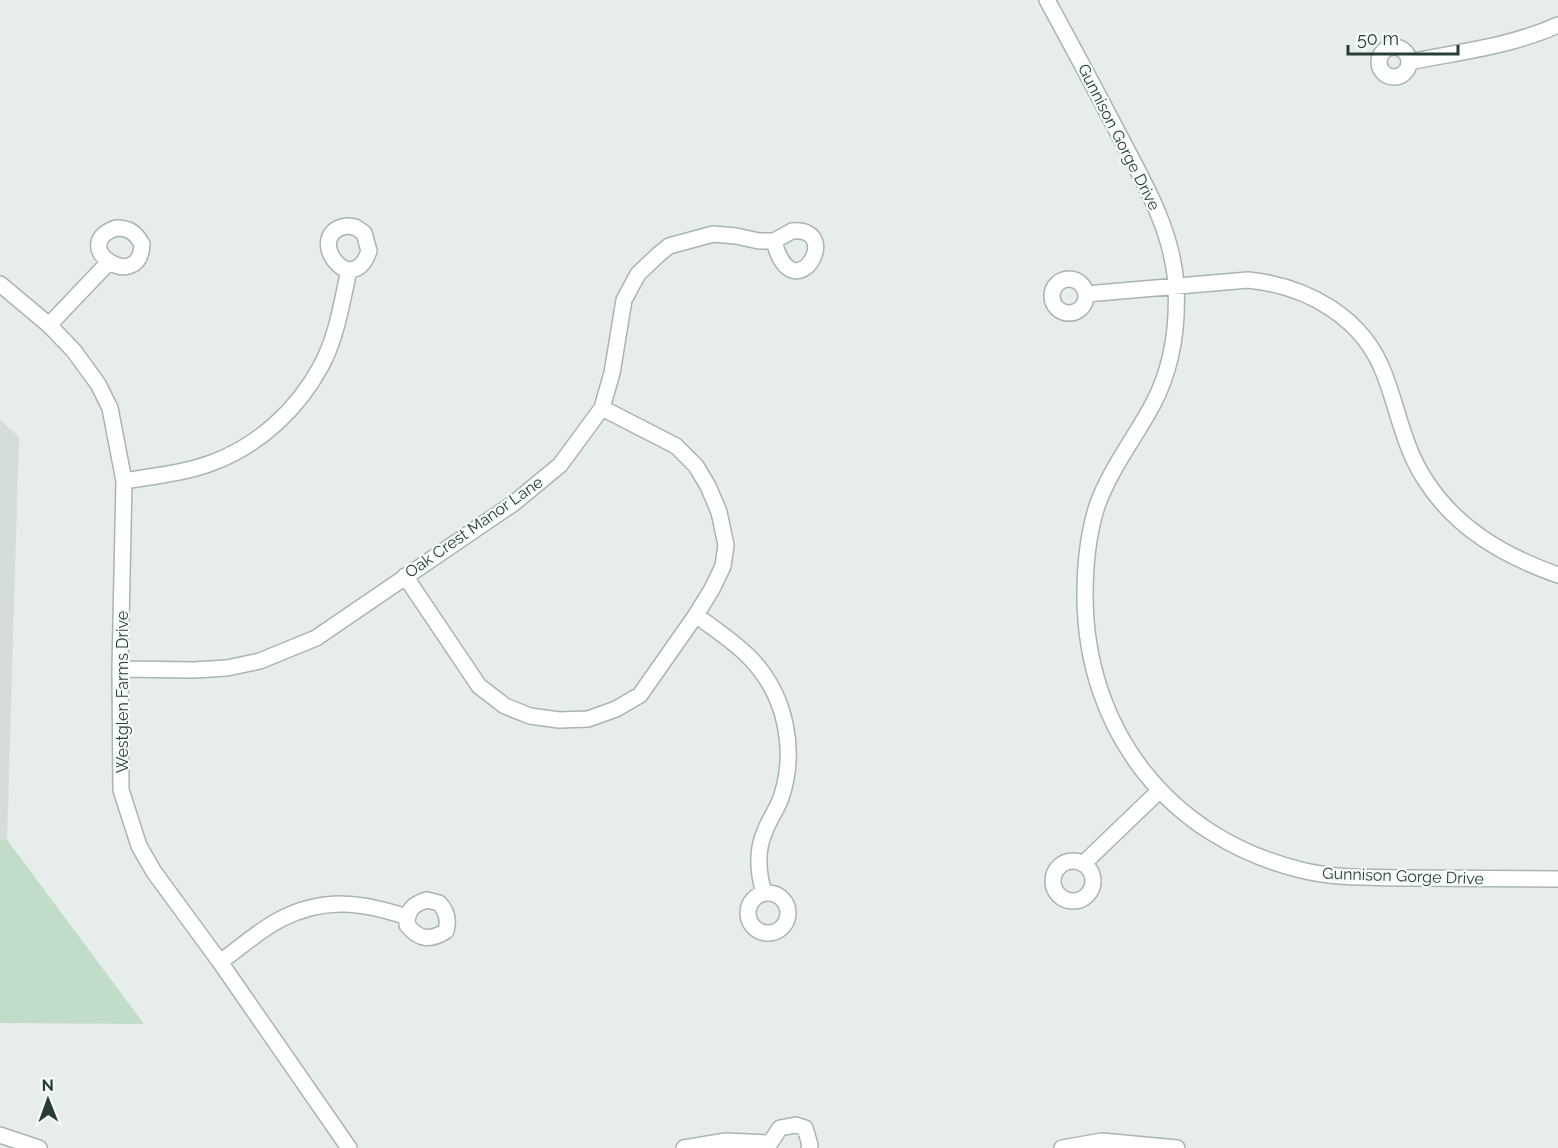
<svg xmlns="http://www.w3.org/2000/svg" width="1558" height="1148" font-family="Raleway,sans-serif">
<rect width="100%" height="100%" fill="#e6edea"/>
<!-- built -->
<path fill="#d4ddd9" d="M0 420 19 437 7 840 0 839Z"/>
<!-- green -->
<path fill="#c1dcc9" d="M0 839 7 840 144 1024 0 1023Z"/>
<g fill="none" stroke-linecap="round" stroke-linejoin="round">
<!-- minor casing -->
<g stroke="#a9b5b1" stroke-width="18">
<path id="minor" d="M1047 0C1071 44 1094 87 1117 131 1142 179 1173 230 1176 286 1178 326 1172 368 1153 404 1135 438 1110 469 1097 506 1088 534 1085 565 1085 595 1085 730 1169 838 1301 870 1336 879 1374 877 1410 878 1459 878 1509 879 1558 879
M1379 62a15 15 0 1 1 30 0a15 15 0 1 1-30 0Z
M1409 62C1458 52 1512 46 1558 25
M347 226 355 227 364 233 369 251C351 302 302 233 347 226Z
M116 228C129 228 135 232 142 244 140 295 66 246 116 228Z
M792 231C846 227 793 315 774 241Z
M1052 296a17 17 0 1 1 34 0a17 17 0 1 1-34 0Z
M0 284 49 325 74 351 98 384 110 408 124 481 120 669 121 790 139 846 154 872 220 962 349 1148
M1086 294 1248 280C1307 286 1364 317 1385 376 1398 410 1404 447 1424 478 1455 528 1504 556 1558 575
M49 325 109 262
M124 481C154 476 186 473 214 462 259 445 298 409 321 366 337 337 342 301 349 270
M405 576 479 686 505 706 530 716 559 720 588 719 616 709 640 695 696 615 712 589 723 566 726 545 719 512 708 486 696 466 676 446 602 408
M696 615C714 629 735 642 750 658 786 695 797 750 781 798 777 809 769 820 765 831 756 851 758 873 764 893
M120 669 194 670 227 668 260 661 316 638 514 503 560 465 602 408 612 373 624 300 638 274 658 255 669 246 713 234 736 236 759 241H774
M1053 881a20 20 0 1 1 40 0a20 20 0 1 1-40 0Z
M1083 864 1159 791
M748 913a20 20 0 1 1 40 0a20 20 0 1 1-40 0Z
M427 900 439 903C447 911 449 920 446 931 430 941 419 940 407 925 407 910 413 904 427 900Z
M220 962C240 948 259 930 281 919 324 897 362 902 407 917
M0 1135 39 1148
M770 1143 780 1128 796 1125 805 1128 810 1145 809 1148
M684 1148 726 1141 770 1143
M1062 1148 1102 1141 1177 1148"/>
</g>
<!-- minor -->
<use href="#minor" stroke="#fff" stroke-width="15"/>
</g>
<g text-anchor="middle" dominant-baseline="central" stroke-width="4.5" stroke-linejoin="round" paint-order="stroke">
<!-- street labels -->
<g font-size="16" fill="#273e38" stroke="#f6faf8">
<text transform="translate(1119 137) rotate(63)">Gunnison Gorge Drive</text>
<text transform="translate(474 527) rotate(-35)">Oak Crest Manor Lane</text>
<text transform="translate(122 692) rotate(-90)">Westglen Farms Drive</text>
<text transform="translate(1403 876) rotate(2)">Gunnison Gorge Drive</text>
</g>
</g>
<!-- north arrow -->
<g transform="translate(48 1100) rotate(359)" stroke="#f6faf8" stroke-width="4.5" paint-order="stroke">
<path d="M0-4.5L10 22L0 15L-10 22Z" fill="#273e38"/>
<text y="-9" font-size="16" font-weight="bold" text-anchor="middle" fill="#273e38">N</text>
</g>
<!-- scale -->
<path d="M1348 45v9h110v-9" fill="none" stroke="#273e38" stroke-width="3"/>
<text x="1357" y="45" font-size="18" fill="#273e38" stroke="#f6faf8" stroke-width="4.5" paint-order="stroke">50 m</text>
</svg>
